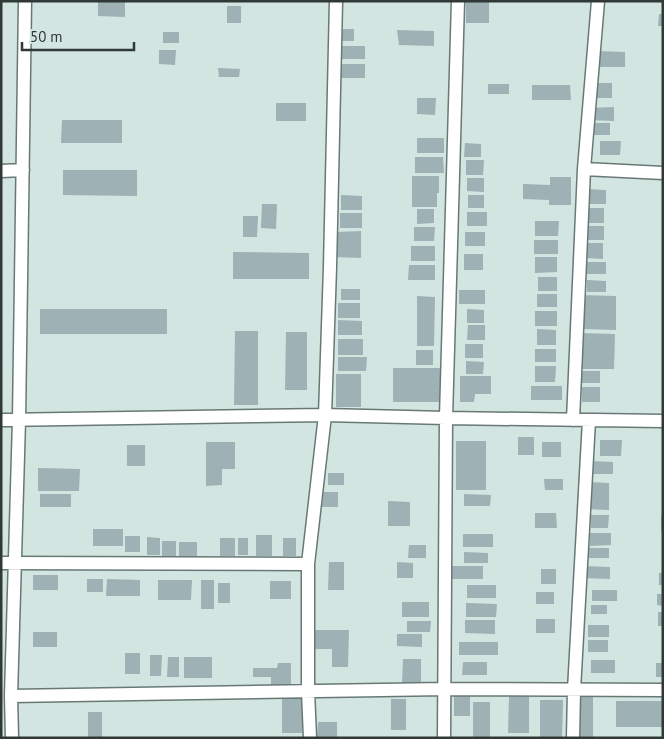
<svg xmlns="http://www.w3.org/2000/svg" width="664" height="739" font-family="'PT Sans',sans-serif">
<rect width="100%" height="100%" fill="#d2e5e1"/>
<!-- building -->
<path fill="#9eb1b4" d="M98 1H125V17L98 16Z
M466 2H489V23H466Z
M227 6H241V23H227Z
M659 14H663V26H658Z
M338 29H354V41H338Z
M397 30 434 31V46L399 45Z
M163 32H179V43H163Z
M338 46H365V59H338Z
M159 50H176L175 65 159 64Z
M595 51 625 52V67H595Z
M338 64H365V78H338Z
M218 68 240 69 239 77H219Z
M593 83H612V98H592Z
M488 84H509V94H488Z
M532 85H570L571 100H532Z
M417 98H436L435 115 417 114Z
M276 103H306V121H276Z
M614 107V121L589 120 590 108Z
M62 120H122V143H61Z
M593 123H610V135H593Z
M417 138H444V153H417Z
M600 141H621L620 155H600Z
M465 143 481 144V157H464Z
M415 157H443L444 173H415Z
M466 160H484L483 175H466Z
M63 170H137V196L63 195Z
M412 176H439V193H437V207H412Z
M550 177H571V205H549V200L523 199V184L550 185Z
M467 178H484V192L467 191Z
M586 189 606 190V204H586Z
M341 195 362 196V210H341Z
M468 195H484V208H468Z
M262 204H277L276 229 261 228Z
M585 208H604V223H585Z
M417 209H434V223L417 224Z
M467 212H487V226H467Z
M340 213H362V228H340Z
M243 216H258L257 237H243Z
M535 221H559L558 236H535Z
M587 226H604V240H587Z
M414 227H435L434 241H414Z
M361 231V258L333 257 335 232Z
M465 232H485V246H465Z
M534 240H558V254H534Z
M586 243H603V259L586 258Z
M411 246H435V261H411Z
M233 252 309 253V279H233Z
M464 254H483V270H464Z
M535 257H557V272L535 273Z
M585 262H606V274H585Z
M409 265H435V280H408Z
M538 277H557V291H538Z
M587 280 606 281V292H587Z
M341 289H360V300H341Z
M459 290H485V304H459Z
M537 294H557V307H537Z
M580 295 616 296V330L581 329Z
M417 296 435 297 434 346H417Z
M338 303H360V318H338Z
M40 309H167V334H40Z
M467 309 484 310V323H467Z
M535 311H557V326H535Z
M338 320 362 321V335H338Z
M468 325H485V340H467Z
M537 329 556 330V345H537Z
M235 331H258V405H234Z
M286 332H307V390H285Z
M580 333 615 334 614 369H577Z
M338 339H363V355H338Z
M465 344H483V358H465Z
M535 349H556V362H535Z
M416 350H433V365H416Z
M338 357H367L366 371H338Z
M466 361 484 362 483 374H466Z
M535 366H556L555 382H535Z
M393 368H442L441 402H393Z
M582 371H600V383H582Z
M336 374H361V407H336Z
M460 376H491V394H475L474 402H460Z
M531 386H562V400H531Z
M582 387H600V402H582Z
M518 437H534V455H518Z
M600 440H622L621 456H600Z
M456 441H486V490H456Z
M206 442H235V469H222V485L206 486Z
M542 442H561V457H542Z
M127 445H145V466H127Z
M591 461 613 462V474H591Z
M38 468 80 469 79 491H38Z
M328 473H344V485H328Z
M544 479H563V490H545Z
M589 482 609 483V510L586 509Z
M323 492H338V507H322Z
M40 494H71V507H40Z
M464 494 491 495 490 506H464Z
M388 501 410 502V526H388Z
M535 513H556L557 528H535Z
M591 515H609L608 528H591Z
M661 515H663V531H661Z
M93 529H123V546H93Z
M590 533H611V545L590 546Z
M463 534H493V547H463Z
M256 535H272V556H256Z
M125 536H140V552H125Z
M147 537 160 538V555H147Z
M220 538H235V556H220Z
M238 538H248V555H238Z
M283 538H296V556H283Z
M162 541H176V557H162Z
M179 542H197V559H179Z
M409 545H426V558H408Z
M583 548H609V558H583Z
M464 552 488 553V563H464Z
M329 562H344V590H328Z
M397 562 413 563V578H397Z
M452 566H483V579H452Z
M582 566 610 567V579L582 578Z
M541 569H556V584H541Z
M659 573H663V585H659Z
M33 575H58V590H33Z
M87 579H103V592H87Z
M107 579 140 580V596H106Z
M158 580H192L191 600H158Z
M201 580H214V609H201Z
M270 581H291V599H270Z
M218 583H230V603H218Z
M467 585H496V598H467Z
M592 590H617V601H592Z
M536 592H554V604H536Z
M657 594H663V606L657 605Z
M402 602H429V617H402Z
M466 603 497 604 496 617H466Z
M591 605H607V614H591Z
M658 612H663V626H658Z
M536 619H555V633H536Z
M465 620H495V634L465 633Z
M407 621H431L430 632H407Z
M588 625H609V637H588Z
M313 630H349L348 667H332V649H313Z
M33 632H57V647H33Z
M397 634H422V647L397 646Z
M588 640H608V652H588Z
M459 642H498V655H459Z
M125 653H140V674H125Z
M150 655H162L161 676H150Z
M168 657H179V677H167Z
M184 657H212V678H184Z
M403 659H421V684H402Z
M591 660H615V673H591Z
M463 662H487V675H462Z
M278 663H291V685H271V677H253V668H277Z
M656 663H663V677H656Z
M577 695 593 697V738H577Z
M454 696H470V716H454Z
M509 696H529V733H508Z
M282 697 302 698V733H282Z
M391 699H406V730H391Z
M540 700H563L562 738H540Z
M616 701H663V727H616Z
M473 702H490V738H473Z
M88 712H102V738H88Z
M318 722H337V738H317Z"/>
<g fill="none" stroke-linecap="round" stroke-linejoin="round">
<!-- minor casing -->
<g stroke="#687975" stroke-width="15">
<path id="minor" d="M584 169 663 173
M1 171 23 170
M1 420 325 415 446 418 663 421
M573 420 584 169 598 1
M1 563 308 564
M11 696 445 689 663 690
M12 738 11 696 19 420 25 1
M310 738 308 691V564L325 415 330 267 336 1
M444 738 446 418 458 1
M573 738 574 690 589 420"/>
</g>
<!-- minor -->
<use href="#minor" stroke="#fff" stroke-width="12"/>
</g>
<!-- border -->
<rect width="664" height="739" fill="none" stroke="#313937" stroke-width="5"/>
<!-- scale -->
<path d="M22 42v8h112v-8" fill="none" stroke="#313937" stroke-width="2.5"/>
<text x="30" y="42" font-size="15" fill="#313937" stroke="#d2e5e1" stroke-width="4" paint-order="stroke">50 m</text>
</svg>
